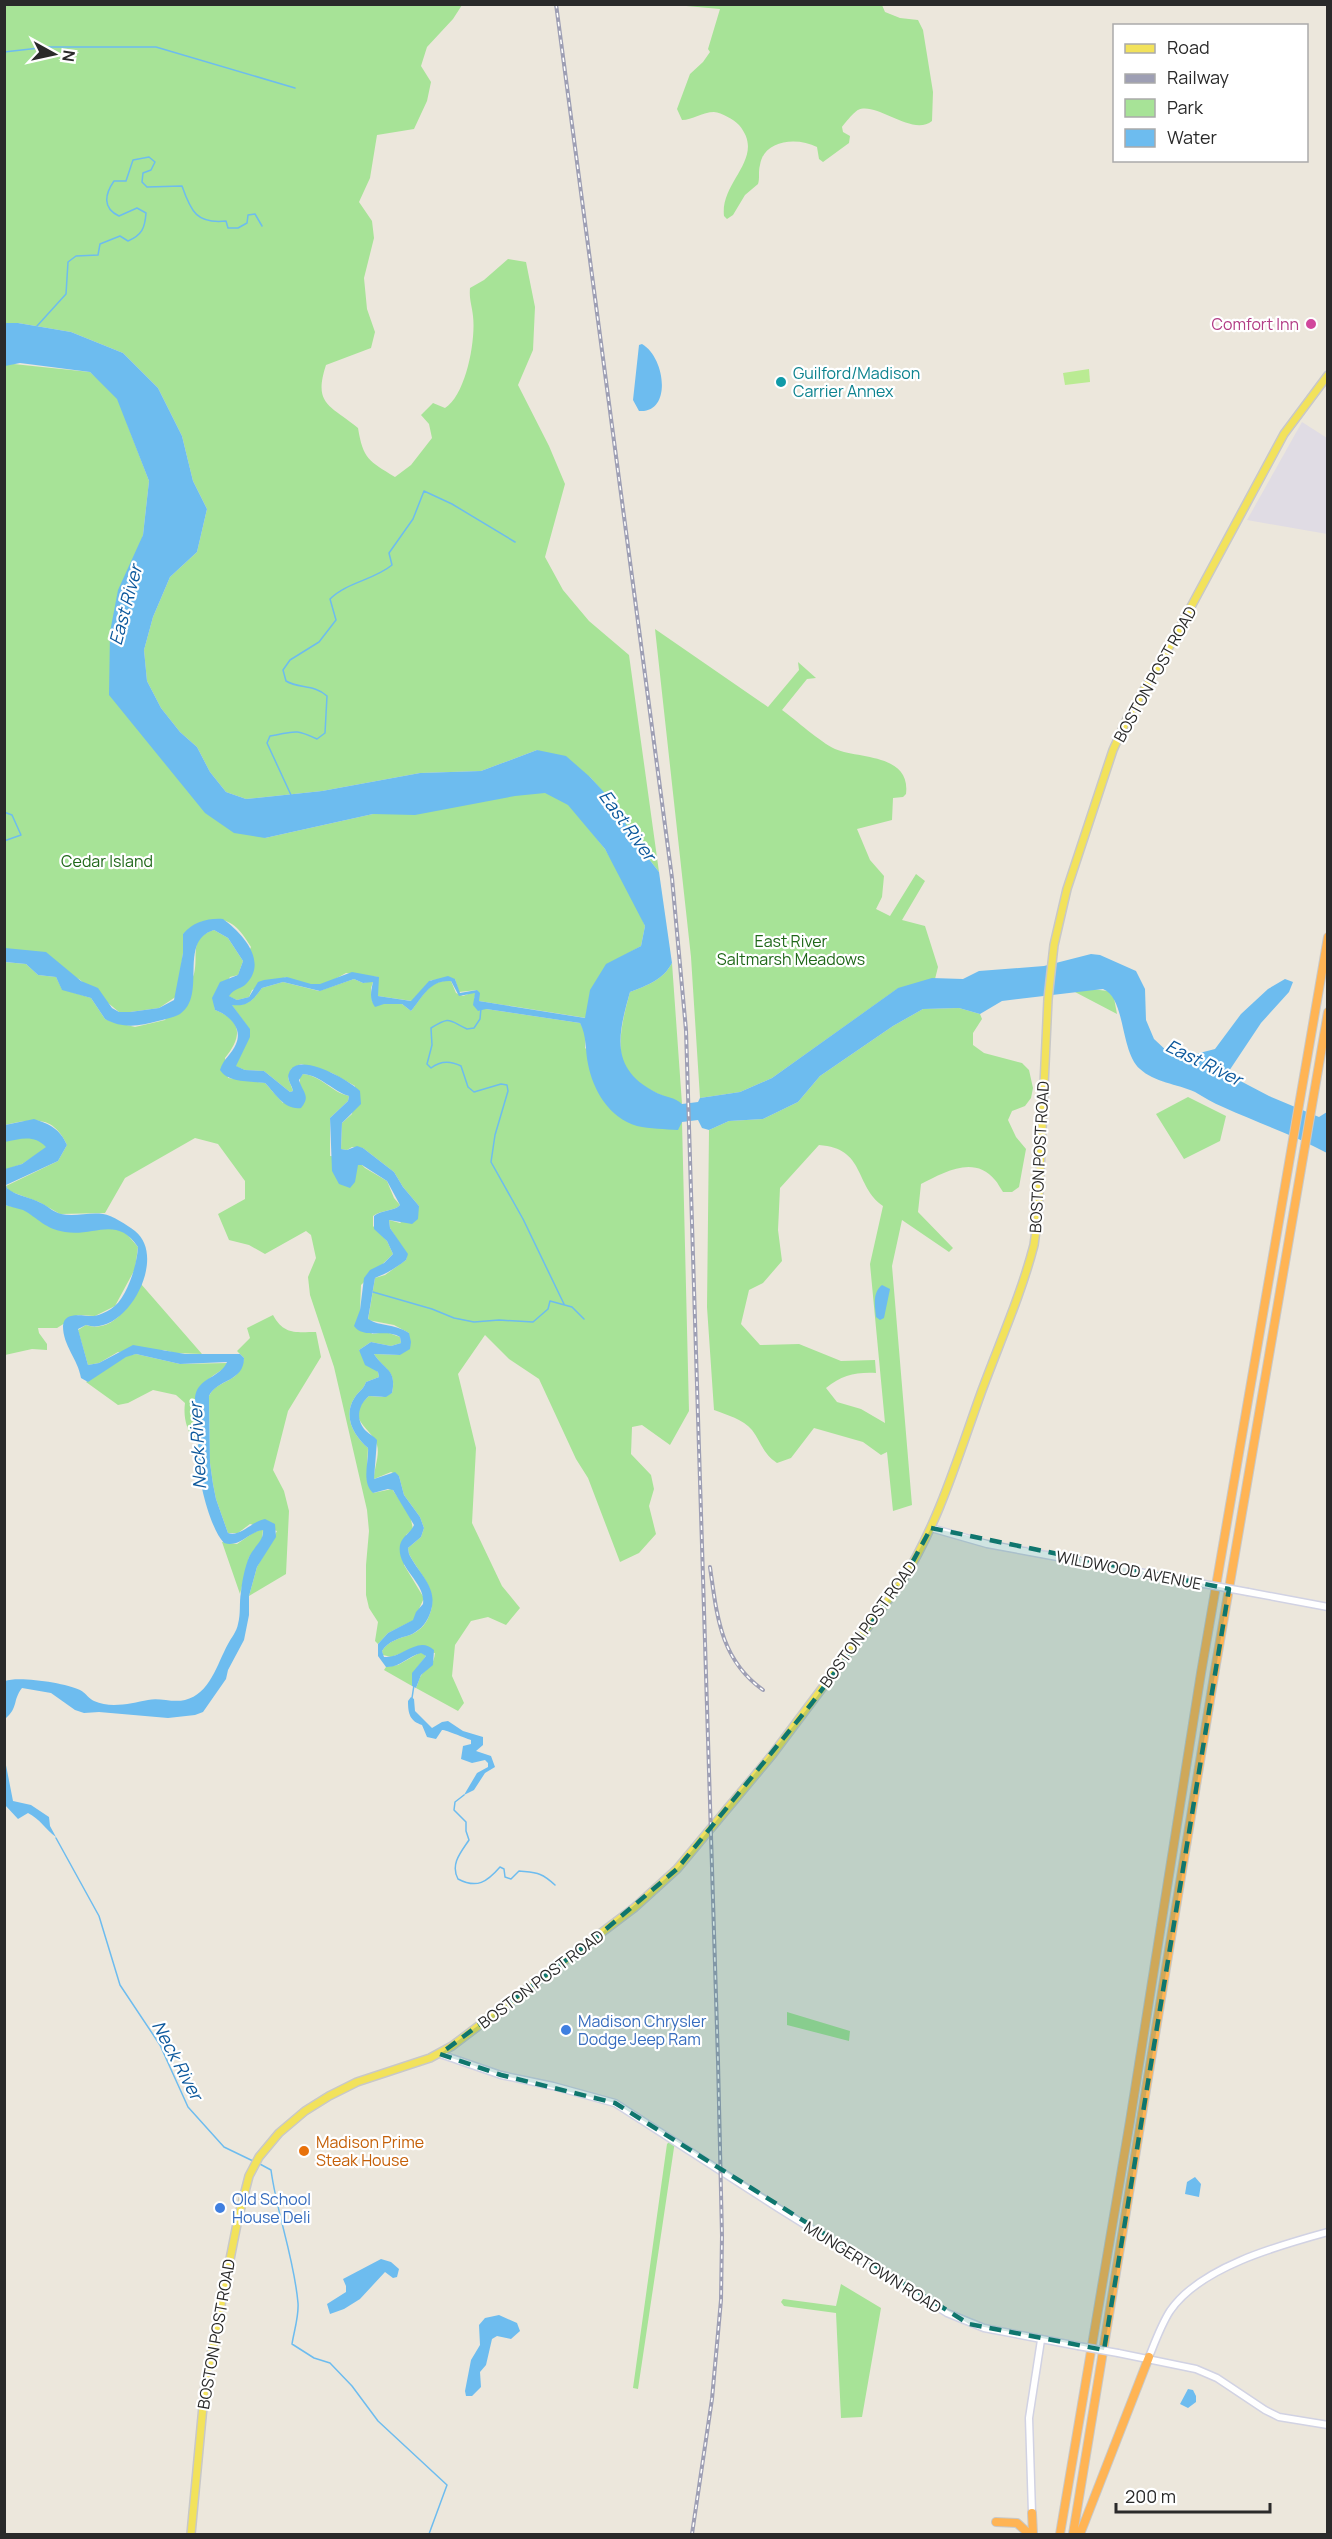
<svg xmlns="http://www.w3.org/2000/svg" width="1332" height="2539" font-family="Manrope,sans-serif">
<rect width="100%" height="100%" fill="#ece7dc"/>
<!-- industrial -->
<path fill="#e0dce4" d="M1302 422 1327 438V534L1247 520Z"/>
<!-- green -->
<path fill="#a7e397" fill-rule="evenodd" d="M4 5H462L453 19 427 47 421 66 431 82 427 101 414 129 377 135 370 178 359 202 372 221 374 238 364 278 367 309 375 332 371 348 326 365C313 405 330 405 358 428 363 459 369 461 395 477L411 465 432 438 429 424 421 415 433 403 445 408C466 395 476 340 473 316 472 305 469 300 470 288L484 280 508 259 526 262 535 307 533 350 518 385 549 446 565 484 545 557 563 590 589 621 629 655 659 872 635 841 614 804 590 777 537 750 481 771 420 773 322 791 246 799 226 792 210 772 197 747 180 732 161 708 147 681 144 650 153 617 170 577 197 552 207 509 193 481 182 436 158 388 123 353 71 332 18 323H5Z
M675 5H882L885 12 900 18 918 20 923 30 933 92 932 121C912 137 876 101 858 110 855 111 844 124 842 127L843 132 850 136 849 143 823 162 819 159 817 147C798 137 764 139 760 165 758 172 760 178 758 184L745 195 733 215 727 219 724 216C720 181 767 158 739 125 733 119 722 113 714 112 703 112 692 120 682 120L677 109 690 74 703 62 710 52 708 49 720 9Z
M4 363 90 372 121 400 128 426 149 481 143 535 110 670 265 838 373 814H386L540 785 559 791 605 849 631 893 645 926 641 946 625 955 586 1018 479 1001 477 990 459 992 455 979 431 980 412 1001 378 996V977L346 973 326 984 307 985 286 977 252 990 249 997 237 1000 228 996 251 947C230 911 214 915 183 934V953L177 996 159 1008 130 1012H119L79 979 5 954Z
M655 629 768 707 799 670 798 662 816 678 807 679 782 710C796 720 820 742 835 749 858 759 911 753 906 794L903 797 893 798 892 820 857 829 870 860 884 876 882 897 876 909 890 916 916 874 925 881 902 920 925 926 938 967 935 979 897 989 772 1078 740 1092 700 1098 691 957Z
M214 930 228 938 243 961 238 975 230 977 214 1002 215 1010C243 1021 242 1037 225 1058L228 1078 265 1083 283 1103 300 1084V1077L303 1074C322 1076 331 1092 349 1096L348 1101 330 1118V1156L355 1158 365 1168 387 1181 394 1198 400 1205C395 1211 381 1210 373 1216V1226L387 1241 393 1254 361 1285 360 1310 372 1334 386 1332 400 1337 401 1343 391 1346 371 1342 359 1350 370 1365 378 1372 379 1377 366 1382C363 1390 359 1391 355 1397 342 1416 354 1436 368 1448L367 1466 373 1493 392 1489 410 1515 413 1529 406 1535 404 1565 424 1598 414 1620 388 1633 378 1644 375 1641 378 1622 369 1608 366 1595V1565L369 1531 367 1510 334 1367 310 1295 308 1277 316 1258 311 1235 306 1231 265 1254 249 1245 229 1240 218 1214 245 1199V1181L218 1144 195 1138 125 1178 105 1213 60 1214 39 1202 9 1191 6 1186 58 1161 67 1145C53 1114 32 1119 5 1125L4 962 26 964 38 975 56 977 62 989 91 998 105 1019 110 1021 135 1027 165 1020C174 1006 189 990 194 974 199 955 188 938 214 930Z
M672 963 682 1104C666 1097 645 1090 632 1077 611 1057 624 1015 630 992 648 985 663 980 672 963Z
M354 979 363 983 371 981 373 982 371 988 372 1002 402 1004 411 1011C423 997 429 979 451 981L456 993 463 996 471 993H476L474 999 486 1009 580 1023 586 1034 585 1048 682 1122 689 1411 670 1445 642 1425 632 1427 631 1454 651 1475 654 1489 649 1506 656 1534 639 1553 620 1562 588 1478 576 1459 539 1379 509 1359 485 1335 458 1374 476 1448 472 1523 502 1586 520 1608 506 1625 488 1617 471 1621 455 1645 452 1676 464 1703 458 1711 416 1688C418 1684 419 1678 422 1674 429 1667 434 1664 435 1653L410 1650 391 1657 383 1655 382 1651C388 1641 400 1638 410 1635 418 1632 426 1625 429 1616 440 1591 420 1575 409 1554L408 1548 421 1537 424 1528 420 1517 404 1495 399 1476 391 1472 374 1479C374 1468 380 1455 377 1445 373 1428 342 1419 369 1396L382 1397 392 1393C397 1370 385 1371 374 1354L400 1355 409 1333 394 1325 368 1320 375 1278 385 1275 406 1260 407 1255 390 1228 389 1220 400 1223 419 1206 403 1187 394 1172 363 1148 352 1147 347 1150 341 1149 342 1123 352 1114 355 1086 332 1073 301 1064 291 1069 288 1078 293 1091 290 1092 264 1071 245 1070 235 1066 249 1037 250 1030 231 1004C248 1007 252 1001 262 988L283 982 319 991Z
M1091 989 1108 991 1114 998 1117 1014 1075 992Z
M959 1008 980 1014 982 1019 973 1033V1045L984 1053 1022 1063 1029 1070 1033 1088 1031 1098 1025 1106 1012 1111 1008 1120 1016 1137 1026 1149 1019 1187 1012 1192H1003C1000 1188 998 1183 995 1180 974 1154 943 1173 921 1184L918 1212 953 1248 949 1252 902 1220 892 1266 912 1505 893 1511 887 1452 881 1455 863 1442 814 1428 791 1458 777 1463C763 1454 761 1442 752 1430 743 1419 727 1415 714 1410L707 1307 709 1130 729 1121 763 1119 798 1102 820 1076 893 1026 923 1009ZM819 1145C866 1148 854 1186 883 1206L870 1264 885 1423 861 1409 837 1402 826 1388C842 1375 856 1372 876 1373L875 1360 841 1361 799 1344 760 1345 741 1324 749 1290 763 1283 782 1261 778 1230 780 1188Z
M1188 1097 1226 1116 1220 1141 1184 1159 1156 1114Z
M26 1132 50 1146 22 1164 5 1170 4 1137Z
M4 1205 113 1226 125 1232 138 1247 135 1269 115 1306 95 1316 78 1315 57 1328H38L39 1333 47 1344V1350L32 1349 5 1355Z
M141 1284 202 1354 175 1353 164 1350 118 1352 99 1363 88 1365 78 1330 86 1325C113 1334 131 1304 141 1284Z
M273 1315C284 1335 295 1332 316 1332L321 1357 288 1411 273 1470 284 1491 289 1511 286 1574 249 1596 257 1567 277 1531 250 1524 238 1533H228L216 1499 213 1484 210 1463 209 1396C218 1378 240 1385 244 1358L237 1351 250 1338 247 1328Z
M136 1354 180 1364 228 1363C223 1371 217 1372 210 1378 187 1393 200 1412 201 1434L194 1442C187 1429 183 1418 185 1403L176 1395 153 1390 128 1403 118 1405 86 1382 126 1356Z
M263 1529 262 1540 249 1557 240 1594 222 1542 237 1544 253 1533Z
M421 1652 426 1656 416 1669 412 1686 384 1670 386 1667 398 1665Z
M787 2012 850 2031 849 2041 787 2025Z
M670 2141H675L638 2389 633 2388 667 2144Z
M841 2284 881 2308 862 2417 841 2418 836 2313 784 2306 781 2302 783 2299 836 2306Z"/>
<!-- pitch -->
<path fill="#baeb93" d="M1089 369 1090 382 1065 385 1063 373Z"/>
<!-- water -->
<path fill="#6dbcef" d="M4 323H18L71 332 123 353 158 388 182 436 193 481 207 509 197 552 170 577 153 617 144 650 147 681 161 708 180 732 197 747 210 772 226 792 246 799 322 791 420 773 481 771 537 750 566 756 590 777 615 804 635 841 659 872 672 963C663 980 648 985 630 992 618 1035 609 1069 657 1093 665 1097 675 1097 682 1104L698 1102 700 1098 740 1092 772 1078 898 988 932 978 963 979 979 971 1044 966 1091 954 1100 955 1136 971 1145 989 1146 1020 1154 1039 1169 1053 1188 1056 1215 1049 1241 1014 1268 989 1285 979 1293 982 1289 992 1261 1023 1227 1074 1269 1096 1319 1117 1327 1112V1153C1294 1135 1258 1123 1223 1107 1213 1103 1204 1097 1195 1092 1177 1084 1154 1082 1140 1069 1120 1052 1126 998 1103 989L1002 1001 980 1014 959 1008 923 1009 893 1026 820 1076 798 1102 763 1119 729 1121 709 1130 702 1128 698 1120 682 1122 678 1130C665 1129 650 1129 637 1126 609 1118 593 1090 588 1064 585 1050 587 1036 580 1023L486 1009 478 1011 473 1005 475 993 459 996 451 981C429 980 423 997 411 1011L402 1004H384L375 1007C369 999 371 991 373 982L363 983 354 979 320 991 283 982 262 988C253 1000 248 1007 232 1005L250 1029V1037L236 1066 245 1070 264 1071 290 1092 293 1091C292 1085 286 1079 289 1073 297 1050 349 1080 360 1091L361 1104 342 1123 341 1149 347 1150 357 1146 363 1148 394 1172 403 1187 419 1206 418 1219 412 1224 389 1220 390 1228 408 1254 406 1260C396 1268 387 1273 375 1278L368 1319C381 1327 393 1323 409 1333L411 1342 410 1349 400 1355 374 1354C385 1371 397 1369 392 1393L386 1397 369 1396C358 1405 355 1420 366 1431 370 1435 374 1436 377 1440L374 1479 395 1472 399 1476 404 1495 420 1517 424 1528 421 1537 408 1548 409 1554C420 1576 441 1589 429 1616 425 1625 419 1631 410 1635 400 1638 388 1641 382 1651L384 1657C402 1659 418 1635 434 1650L433 1665 421 1675 416 1688 412 1686V1673L426 1656 421 1653C408 1656 400 1668 386 1667L378 1656V1644L388 1633 413 1620 416 1612 423 1604C426 1582 396 1568 400 1545 402 1536 411 1533 414 1525L393 1490 388 1489 373 1493C361 1481 369 1463 368 1448 354 1436 342 1416 355 1397 359 1391 363 1390 366 1382L379 1377 378 1372 365 1365 359 1350 371 1342 391 1346 401 1343 400 1337C386 1328 364 1340 354 1326L360 1310 364 1278 370 1270 384 1263 393 1254 387 1241 374 1229V1216C381 1210 395 1211 400 1205L387 1181 362 1165H358L355 1182 350 1188 339 1184 332 1171 330 1118 348 1101 349 1096C332 1091 322 1076 303 1074L299 1080C303 1093 311 1096 301 1108 284 1110 276 1094 265 1083 251 1081 228 1083 220 1070 223 1059 232 1054 236 1044 243 1028 229 1015 215 1010L212 998 220 982 238 975 243 961 228 938 214 930C177 941 208 995 180 1014 173 1018 165 1019 158 1021 140 1026 123 1029 105 1019L91 998 62 990 56 977 38 975 26 964 5 962V948L46 952 81 981 98 988 112 1008 119 1012H130L159 1008 174 1000 183 953V934C193 922 208 918 223 919 241 932 268 960 247 983 242 989 234 988 229 996L237 1000 249 997 258 982 264 980 287 977 311 984H320L352 972 379 977 378 996 411 1001 429 981 448 976 455 979 460 993 477 990 480 993 479 1001 585 1018 590 990 606 964 641 946 645 926 605 849 568 805 545 793 515 796 415 815 373 814 265 838 234 833 205 813 109 695 110 632 118 590 143 535 149 481 117 399 90 372 20 363 5 366Z
M642 344C666 358 672 414 639 411L633 400 639 345Z
M34 1119C50 1124 60 1129 67 1145L58 1161 6 1185 7 1188C16 1196 30 1197 41 1203 48 1206 53 1212 61 1214 75 1217 89 1212 103 1214 112 1215 127 1225 135 1231 169 1258 125 1338 86 1325L78 1329 88 1365 99 1363 133 1345 185 1354H240L244 1358C244 1382 217 1379 209 1396L210 1463 213 1484 216 1499 228 1533C241 1537 252 1521 265 1519L275 1524 276 1537 257 1567 249 1596V1615L244 1640 228 1670 226 1679 203 1712 195 1715 168 1718 99 1712 84 1713 75 1710 51 1693 22 1688C12 1701 19 1707 5 1719V1681C19 1676 65 1683 80 1690 86 1693 89 1699 94 1701 111 1709 132 1703 148 1700 159 1697 172 1703 185 1700 210 1694 217 1664 228 1644 231 1638 237 1631 238 1624 241 1613 239 1603 241 1592 242 1581 245 1567 249 1557 254 1546 264 1541 263 1530 248 1532 240 1548 224 1543 209 1527 198 1477 197 1455 197 1444 203 1433 200 1422 197 1411 192 1401 197 1390 204 1377 221 1376 227 1362L180 1364 136 1354 126 1357 88 1382 81 1378C78 1359 63 1346 63 1326 64 1310 85 1317 94 1316 100 1315 106 1312 111 1309 127 1299 137 1265 138 1247 117 1215 94 1237 65 1232 45 1229 38 1218 23 1210 17 1208 10 1207 5 1205V1169L22 1164 46 1147C34 1134 20 1139 5 1142V1125Z
M882 1285 890 1289 884 1318 880 1320 876 1317C875 1306 872 1293 882 1285Z
M411 1697 414 1699 415 1711 432 1728 442 1722 448 1721 463 1731 483 1737V1745L476 1751 491 1756 495 1767 485 1773 474 1790 464 1795 477 1773 488 1767V1763L485 1760 472 1763 461 1759 463 1746 471 1744V1740C464 1738 447 1730 442 1730L436 1739 427 1737 422 1725C410 1721 408 1714 408 1701Z
M4 1755 13 1801 31 1805 49 1817 50 1826 56 1837C45 1829 40 1819 28 1813L18 1819 5 1805Z
M1195 2177 1201 2184 1199 2197 1185 2194 1187 2182Z
M381 2259 391 2262 399 2269 397 2277 393 2278 385 2272 360 2299 344 2309 330 2314 327 2304 346 2292V2286L343 2279Z
M499 2315 517 2323 520 2331 511 2339 497 2336 492 2339 486 2365 480 2372 481 2387 472 2396H466L465 2391 471 2360 480 2345 479 2325 485 2318Z
M1188 2389 1193 2390 1196 2396V2402L1188 2408 1180 2404Z"/>
<g fill="none" stroke-linecap="round" stroke-linejoin="round">
<!-- stream -->
<path stroke="#6dbcef" stroke-width="1.5" d="M4 52 48 47H156L295 88
M37 326 66 294 68 262 76 256 98 255 100 244 120 236 128 241C142 235 145 228 146 213L137 208 119 216C102 208 105 194 114 181H126L133 160 149 157 155 162 151 170 143 173 142 182 147 187 182 186C191 212 197 224 226 221L228 228H238L247 223 248 215 255 214 262 226
M291 795 267 743 270 736C295 732 293 728 317 739L325 733 327 696C314 684 299 689 286 681L283 670 290 660 319 642 336 620 330 599C347 582 374 580 392 565L389 553 413 519 424 491 452 504 515 542
M4 812 12 815 21 835 4 841
M481 1008 480 1019 474 1028 467 1029C448 1020 451 1016 431 1028L432 1045 427 1064 431 1068C440 1061 451 1061 461 1066L468 1087 474 1092 501 1084 507 1085 508 1091 495 1135 491 1162 523 1219 564 1304
M373 1292 432 1309 454 1318 474 1322 499 1320 533 1322 548 1309 550 1301 572 1307 584 1319
M412 1698 414 1685
M464 1795 455 1802 454 1810 466 1822V1831L469 1840C461 1852 450 1864 458 1879 477 1889 487 1882 500 1867L504 1869 505 1877 511 1879 519 1871C537 1873 541 1872 555 1885
M56 1838 99 1916 120 1985 160 2045 188 2107 224 2147 253 2161
M258 2163 271 2170C277 2215 294 2257 298 2303 299 2316 294 2331 292 2344L314 2358 330 2363 352 2386 378 2421 447 2485 429 2534"/>
<!-- secondary casing -->
<g stroke="#d1d2e3" stroke-width="9">
<path id="secondary" d="M931 1528 987 1544 1204 1584
M1248 1592 1328 1607
M440 2054 501 2075 553 2086 615 2103 778 2208 947 2313 984 2328 1078 2346
M1118 2353 1196 2369 1217 2378 1265 2410 1279 2417 1328 2425
M1149 2357C1155 2342 1161 2325 1170 2311 1200 2267 1277 2246 1328 2232
M1032 2513 1029 2418 1041 2340"/>
</g>
<!-- primary casing -->
<g stroke="#c8c8c8" stroke-width="10">
<path id="primary" d="M191 2534 205 2385 238 2219 249 2176 259 2157 279 2133 305 2111 329 2096 357 2082 430 2058 452 2046 634 1908 677 1869 772 1755 901 1583C938 1525 958 1457 981 1393 999 1344 1021 1295 1034 1245L1038 1215 1048 999 1054 945 1067 889 1113 750 1127 719 1172 642 1284 434 1328 375"/>
</g>
<!-- highway casing -->
<g stroke="#c8c8c8" stroke-width="10">
<path id="highway" d="M1032 2513 1033 2534
M996 2522 1017 2523 1029 2534
M1060 2534 1130 2121 1201 1673 1328 937
M1073 2534 1215 1670 1328 1012
M1080 2534 1149 2357"/>
</g>
<!-- secondary -->
<use href="#secondary" stroke="#fff" stroke-width="6"/>
<!-- primary -->
<use href="#primary" stroke="#f2e25b" stroke-width="7"/>
<!-- highway -->
<use href="#highway" stroke="#ffb454" stroke-width="8"/>
<!-- rail casing -->
<g stroke="#9e9fb4" stroke-width="4">
<path id="rail" d="M556 4 672 878 686 1030 718 2061 722 2236 721 2300 712 2399 692 2534
M710 1567C717 1616 720 1659 763 1690"/>
</g>
<!-- rail -->
<use href="#rail" stroke="#fff" stroke-width="1.5" stroke-dasharray="4.5" stroke-linecap="butt"/>
<!-- secondary-bridge casing -->
<g stroke="#d1d2e3" stroke-width="9" stroke-linecap="butt">
<path id="secondary-bridge" d="M1204 1584 1248 1592
M1078 2346 1118 2353"/>
</g>
<!-- secondary-bridge -->
<use href="#secondary-bridge" stroke="#fff" stroke-width="6"/>
</g>
<!-- marked area -->
<path fill="#0f766e" fill-opacity="0.2" stroke="#0f766e" stroke-width="4.5" stroke-dasharray="12 8" stroke-linejoin="round" d="M931 1528 1229 1589 1104 2350 969 2324 615 2103 501 2075 440 2054 593 1940 677 1869 812 1703 901 1583Z"/>
<!-- markers -->
<circle fill="#d1479c" stroke="#fff" stroke-width="2" cx="1311" cy="324" r="6"/>
<circle fill="#0f9aa8" stroke="#fff" stroke-width="2" cx="781" cy="382" r="6"/>
<g fill="#3f7fe0" stroke="#fff" stroke-width="2">
<circle cx="566" cy="2030" r="6"/>
<circle cx="220" cy="2208" r="6"/>
</g>
<circle fill="#e8710a" stroke="#fff" stroke-width="2" cx="304" cy="2151" r="6"/>
<g text-anchor="middle" dominant-baseline="central" stroke-width="4.5" stroke-linejoin="round" paint-order="stroke">
<!-- hotel labels -->
<g font-size="16" fill="#b23c85" stroke="#fff" text-anchor="end">
<text x="1299" y="324">Comfort Inn</text>
</g>
<!-- culture labels -->
<g font-size="16" fill="#0d838f" stroke="#fff" text-anchor="start">
<text x="793" y="373">Guilford/Madison<tspan x="793" dy="18">Carrier Annex</tspan></text>
</g>
<!-- street labels -->
<g font-size="16" fill="#2a2a2a" stroke="#fff">
<text transform="translate(1155 674) rotate(-61)">BOSTON POST ROAD</text>
<text transform="translate(1039 1157) rotate(-87)">BOSTON POST ROAD</text>
<text transform="translate(1129 1570) rotate(11)">WILDWOOD AVENUE</text>
<text transform="translate(868 1624) rotate(-54)">BOSTON POST ROAD</text>
<text transform="translate(541 1979) rotate(-37)">BOSTON POST ROAD</text>
<text transform="translate(873 2267) rotate(32)">MUNGERTOWN ROAD</text>
<text transform="translate(216 2334) rotate(-80)">BOSTON POST ROAD</text>
</g>
<!-- park labels -->
<g font-size="16" fill="#1f6819" stroke="#fff">
<text x="107" y="861">Cedar Island</text>
<text x="791" y="941">East River<tspan x="791" dy="18">Saltmarsh Meadows</tspan></text>
</g>
<!-- shop labels -->
<g font-size="16" fill="#366cbe" stroke="#fff" text-anchor="start">
<text x="578" y="2021">Madison Chrysler<tspan x="578" dy="18">Dodge Jeep Ram</tspan></text>
<text x="232" y="2199">Old School<tspan x="232" dy="18">House Deli</tspan></text>
</g>
<!-- food labels -->
<g font-size="16" fill="#c56008" stroke="#fff" text-anchor="start">
<text x="316" y="2142">Madison Prime<tspan x="316" dy="18">Steak House</tspan></text>
</g>
<!-- water labels -->
<g font-size="18" font-style="italic" fill="#0c589c" stroke="#fff">
<text transform="translate(125 605) rotate(-75)">East River</text>
<text transform="translate(628 825) rotate(54)">East River</text>
<text transform="translate(1204 1062) rotate(26)">East River</text>
<text transform="translate(197 1446) rotate(-93)">Neck River</text>
<text transform="translate(178 2060) rotate(62)">Neck River</text>
</g>
</g>
<!-- border -->
<rect width="1332" height="2539" fill="none" stroke="#2a2a2a" stroke-width="12"/>
<!-- legend -->
<rect x="1113" y="24" width="195" height="138" fill="#ffffff" stroke="#aaaaaa" stroke-width="1.5"/>
<rect x="1125" y="44" width="30" height="9" fill="#f2e25b" stroke="#aaaaaa" stroke-width="1.5"/>
<text x="1167" y="54" font-size="18" fill="#2a2a2a">Road</text>
<rect x="1125" y="74" width="30" height="9" fill="#9e9fb4" stroke="#aaaaaa" stroke-width="1.5"/>
<text x="1167" y="84" font-size="18" fill="#2a2a2a">Railway</text>
<rect x="1125" y="99" width="30" height="18" fill="#a7e397" stroke="#aaaaaa" stroke-width="1.5"/>
<text x="1167" y="114" font-size="18" fill="#2a2a2a">Park</text>
<rect x="1125" y="129" width="30" height="18" fill="#6dbcef" stroke="#aaaaaa" stroke-width="1.5"/>
<text x="1167" y="144" font-size="18" fill="#2a2a2a">Water</text>
<!-- north arrow -->
<g transform="translate(54 54) rotate(98)" stroke="#ffffff" stroke-width="4.5" paint-order="stroke">
<path d="M0-4.5L10 22L0 15L-10 22Z" fill="#2a2a2a"/>
<text y="-9" font-size="16" font-weight="bold" text-anchor="middle" fill="#2a2a2a">N</text>
</g>
<!-- scale -->
<path d="M1116 2503v9h154v-9" fill="none" stroke="#2a2a2a" stroke-width="3"/>
<text x="1125" y="2503" font-size="18" fill="#2a2a2a" stroke="#ffffff" stroke-width="4.5" paint-order="stroke">200 m</text>
</svg>
